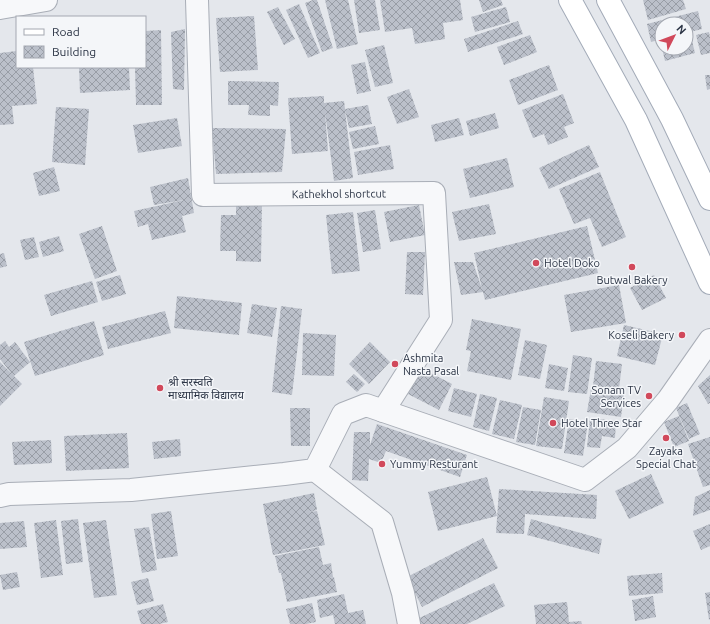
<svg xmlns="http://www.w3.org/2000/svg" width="710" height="624" font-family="Ubuntu,'Noto Sans Devanagari',sans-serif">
<defs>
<pattern id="building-cross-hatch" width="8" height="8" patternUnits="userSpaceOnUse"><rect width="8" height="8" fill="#bbc0ca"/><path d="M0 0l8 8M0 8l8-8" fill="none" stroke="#989da6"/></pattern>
</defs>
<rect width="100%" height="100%" fill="#e4e7ec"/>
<!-- building -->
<path fill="url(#building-cross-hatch)" d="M313 0H317L333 48 322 52 305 3Z
M325 0H348L358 44 337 49Z
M354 0H375L380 30 359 33Z
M380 0H460L463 20 443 23 445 39 415 44 412 28 385 32Z
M479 0H501L503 5 483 12Z
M643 0H683L686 9 648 20Z
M299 4 320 53 308 58 286 10Z
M278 7 295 39 284 45 267 12Z
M506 7 510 22 475 32 471 17Z
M698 11 702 29 686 33V24H662V39L651 42 647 24Z
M254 16 258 70 220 72 216 18Z
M518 21 523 34 468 52 464 39Z
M185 29 184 90 173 89 171 32Z
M161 30 162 105H136L135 67H145V31Z
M709 32 710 37V53L701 55 696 35Z
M530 35 537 52 504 65 497 47Z
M691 37 695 53 665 61 662 48H686V38Z
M384 45 393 83 375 87 365 50Z
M17 51V67H33L37 104 12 106 14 124 0 125V53Z
M365 62 371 91 357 94 351 65Z
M549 65 558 90 518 105 509 80Z
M79 67H129L130 90 80 93Z
M705 75H710V89L707 90Z
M228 81 279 82 278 106 270 105V116L248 115 249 105H228Z
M409 89 419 117 397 124 387 97Z
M563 94 574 123 564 127 568 137 548 145 544 134 533 138 522 110Z
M324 96V103L344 101 345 109 368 105 372 124 349 128 345 110 353 178 334 181 325 112 328 151 292 154 288 98Z
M56 107 89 109 85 165 52 162Z
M495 113 499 128 470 136 466 121Z
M177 118 182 146 138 153 133 125Z
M459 118 464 135 435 142 431 125Z
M375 126 379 144 353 149 349 132Z
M212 128 286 129 282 172 216 174Z
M390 145 394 169 358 175 354 152Z
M589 145 599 167 549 189 539 168Z
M507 158 514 187 470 198 463 169Z
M54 167 60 191 39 196 33 173Z
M600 172 626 237 602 247 590 218 574 224 559 189Z
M188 178 194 213 182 216 186 232 152 240 148 224 138 227 134 211 184 200 154 205 150 187Z
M236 202 262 203 261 262 236 261V251H220L221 215H236Z
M489 204 496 234 459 241 452 212Z
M419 205 425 235 390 242 384 212Z
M375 210 381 249 363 252 357 213Z
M353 212 360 271 332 274 326 215Z
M102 226 117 271 95 279 79 234Z
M587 226 598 273 485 300 483 292 461 295 454 262H473L482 289 474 253Z
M59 236 64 251 43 257 39 242Z
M34 237 39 257 25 260 20 240Z
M407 252H425L423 295 405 294Z
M4 253 7 266 0 268V254Z
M120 275 126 294 102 301 96 282Z
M654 275 666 298 642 310 630 288Z
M92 281 98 302 51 316 44 295Z
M619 285 626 323 571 332 564 295Z
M177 296 242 303 239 335 174 328Z
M252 304 277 308 272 337 247 333Z
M281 306 302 309 292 395 272 392Z
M165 311 171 333 108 349 102 327Z
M472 319 521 329 511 380 467 371 471 351 466 350Z
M94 321 104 355 35 376 24 342Z
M624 325 663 334 655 365 617 356Z
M303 333 336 335 334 376 302 375Z
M525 340 547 345 540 379 518 375Z
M5 341 9 347 15 342 30 362 14 376 22 384 0 406V362L11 373 0 359V345Z
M370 342 390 362 369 384 349 364Z
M573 355 592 358 587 394 568 392Z
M596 361 622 364 619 389 593 386Z
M549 364 568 368 564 391 545 388Z
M421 368 452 384 439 410 408 394Z
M354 374 365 384 357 392 346 382Z
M710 375V403L708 404 698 386Z
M454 388 477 394 471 417 448 411Z
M591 389 624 395 621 417 587 412Z
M480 394 497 398 489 431 473 427Z
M544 397 569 401 562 449 536 446Z
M500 400 522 405 514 439 492 434Z
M687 403 700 434 689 439 676 408Z
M523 407 541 410 535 445 516 442Z
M290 408H310V446H291Z
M679 416 689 441 674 447 664 422Z
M590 418 616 421 615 438 602 436 600 448 587 447Z
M569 419 588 422 583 456 564 453Z
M377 424 467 455 460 477 386 451 381 463 369 459 368 481 352 480 354 432H370V445Z
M127 433 129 468 66 471 64 436Z
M710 437V485L703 487 688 444Z
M180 439 181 456 154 459 152 442Z
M51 440 52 463 14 465 12 442Z
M651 474 664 503 629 519 615 491Z
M487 477 497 516 438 531 428 492Z
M499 489 597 495 596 519 525 514 524 534 496 533Z
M710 490V510L693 516 695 497Z
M314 493 317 510 309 512 317 511 325 545 273 555 263 504Z
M171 511 178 556 157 559 151 514Z
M78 519 83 562 66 564 61 521Z
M531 519 602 539 599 554 527 535Z
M56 520 63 575 41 578 34 523Z
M106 520 117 595 94 598 83 523Z
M24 521 27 547 0 549V523Z
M710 524V546L701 550 693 531Z
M149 527 157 570 142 573 134 529Z
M483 538 498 568 422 607 407 577Z
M319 547 323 565 331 563 333 577 306 583 334 577 337 592 287 602 281 573H279L275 556Z
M17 572 20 587 3 590 0 575Z
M662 573 663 593 629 596 627 576Z
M148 578 154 601 137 605 131 582Z
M494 583 505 606 467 624H417L415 620Z
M710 592V619L709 620 705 593Z
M344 594 348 613 363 610 366 624H335L333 615 320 618 317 600Z
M653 596 656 617 635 621 632 600Z
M567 602 569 622 581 621 582 624H536L534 605Z
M312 603 316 622 306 624H290L286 609Z
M163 604 168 622 159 624H141L137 611Z"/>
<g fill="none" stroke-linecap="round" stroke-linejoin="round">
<!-- minor casing -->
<g stroke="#a9aeb7" stroke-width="24">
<g id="minor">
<path id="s1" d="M197 0 203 195 434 193 441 320 383 411"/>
<path d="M0 8 46 0"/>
<path d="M315 470 382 522 403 593 409 624"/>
<path d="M0 496 9 494 131 490 284 474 315 470 343 414 366 405 585 480 627 448 668 400 710 340"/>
</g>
</g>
<!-- major casing -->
<g stroke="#a3abb8" stroke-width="24">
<path id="major" d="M570 0 636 120 710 283
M608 0 672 119 710 199"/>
</g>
<!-- minor -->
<use href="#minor" stroke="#f7f8fa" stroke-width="22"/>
<!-- major -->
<use href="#major" stroke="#fff" stroke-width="22"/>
</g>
<!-- markers -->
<g fill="#d1495b" stroke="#f4f6f9" stroke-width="1.5">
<circle cx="536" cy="263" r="4"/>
<circle cx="632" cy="267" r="4"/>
<circle cx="682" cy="335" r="4"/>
<circle cx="395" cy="364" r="4"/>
<circle cx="160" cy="388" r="4"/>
<circle cx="649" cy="396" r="4"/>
<circle cx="553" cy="423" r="4"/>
<circle cx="666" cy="438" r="4"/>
<circle cx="382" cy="464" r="4"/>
</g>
<g text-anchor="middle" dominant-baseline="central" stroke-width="3" stroke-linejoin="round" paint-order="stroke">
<!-- street labels -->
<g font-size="11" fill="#2b3445" stroke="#f4f6f9">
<text stroke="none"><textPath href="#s1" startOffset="331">Kathekhol shortcut</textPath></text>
</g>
<!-- poi labels -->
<g font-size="11" fill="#2b3445" stroke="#f4f6f9" text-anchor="start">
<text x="544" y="263">Hotel Doko</text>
<text x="632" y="280" text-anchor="middle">Butwal Bakery</text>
<text x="674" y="335" text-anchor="end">Koseli Bakery</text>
<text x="403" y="358">Ashmita<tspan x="403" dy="13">Nasta Pasal</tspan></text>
<text x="168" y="382">श्री सरस्वति<tspan x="168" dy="13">माध्यामिक विद्यालय</tspan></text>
<text x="641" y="390" text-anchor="end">Sonam TV<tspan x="641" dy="13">Services</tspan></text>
<text x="561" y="423">Hotel Three Star</text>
<text x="666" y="451" text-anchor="middle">Zayaka<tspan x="666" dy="13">Special Chat</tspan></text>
<text x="390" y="464">Yummy Resturant</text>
</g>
</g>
<!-- legend -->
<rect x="16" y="16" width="130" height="52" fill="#f4f6f9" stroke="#a4a8b1"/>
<rect x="24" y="29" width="20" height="6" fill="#ffffff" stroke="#a4a8b1"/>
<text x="52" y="36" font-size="12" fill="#2b3445">Road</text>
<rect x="24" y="46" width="20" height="12" fill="url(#building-cross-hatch)" stroke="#a4a8b1"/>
<text x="52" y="56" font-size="12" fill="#2b3445">Building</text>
<!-- north arrow -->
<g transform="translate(674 36) rotate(48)"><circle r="19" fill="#f4f6f9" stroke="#a4a8b1"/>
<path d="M0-3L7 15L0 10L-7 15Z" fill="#d1495b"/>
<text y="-6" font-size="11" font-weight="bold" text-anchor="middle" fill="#2b3445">N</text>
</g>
</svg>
